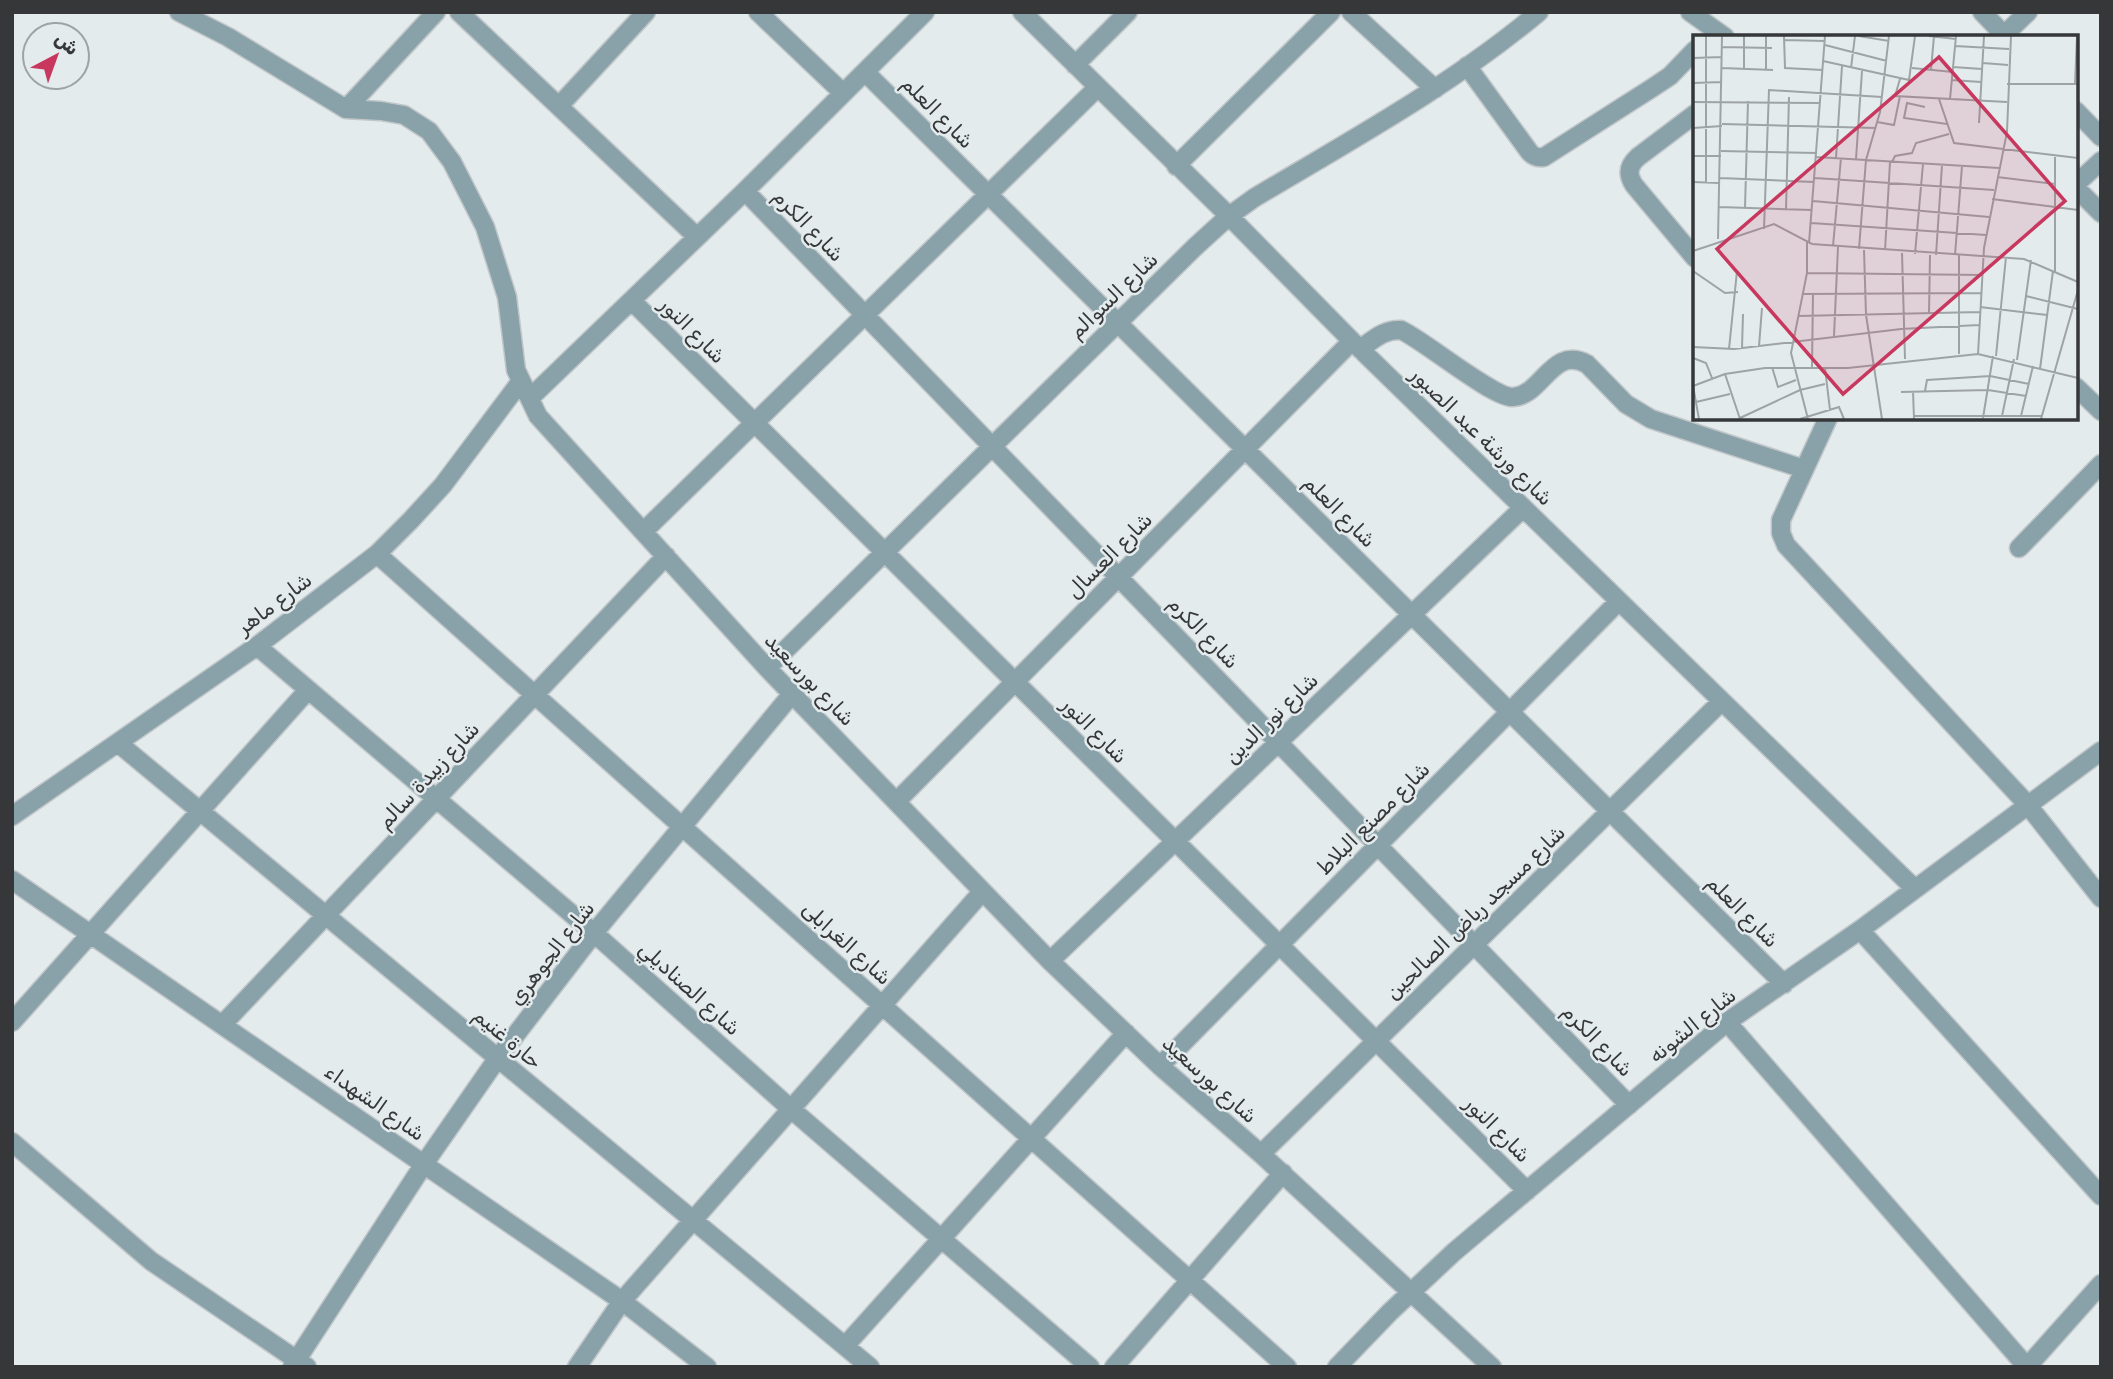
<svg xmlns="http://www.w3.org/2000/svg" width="2113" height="1379" font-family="Rubik,Vazirmatn,sans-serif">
<rect width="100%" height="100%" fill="#e4ebed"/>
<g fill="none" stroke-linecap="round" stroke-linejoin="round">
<!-- street casing -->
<g stroke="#c1c7c9" stroke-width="21">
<path id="street" d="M179 12 228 37 346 109 381 111 404 115 429 131 452 162 485 227 507 297 516 370 538 416 767 668 1050 961 1160 1066 1261 1154 1492 1367
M459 12 697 237
M758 12 843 93
M1022 12 1229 216 1352 341 1914 888
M1351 12 1435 89
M1690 12 1725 37
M1982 12 2006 37
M2004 35 2028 12
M1075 65 1128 12
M1467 66 1528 150C1532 156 1536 158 1544 157L1652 88 1670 76 1695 50
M865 72 1784 984
M559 106 646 12
M346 109 436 12
M2076 111 2101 137
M1695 114 1638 157C1628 166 1627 174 1634 185L1695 258
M1176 166 1331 12
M2076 184 2101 161
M2076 188 2101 213
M745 191 1629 1105
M632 301 1527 1191
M1360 349C1373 340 1384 329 1401 330 1425 341 1493 398 1513 397 1542 396 1552 345 1587 364L1626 404 1651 419 1804 469
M2076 387 2101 411
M530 398 745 191 925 12
M1828 418 1781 520V533L1786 545 2027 804 2101 898
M644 531 1097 88
M2019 548 2101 464
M377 554 1287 1367
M257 646 594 933 791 1109 1090 1367
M767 668 1196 246 1229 216 1254 198C1351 140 1452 85 1539 12
M118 743 870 1367
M897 801 1352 341
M12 816 257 646 377 554 411 520 443 485 521 381
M12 880 622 1301 707 1367
M1860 930 2101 1196
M1050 961 1523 508
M12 1022 308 690
M1727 1022 2027 1367
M222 1025 666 556
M1160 1066 1619 601
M12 1142 151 1261 307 1367
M1261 1154 1721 702
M845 1346 1126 1033
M292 1367 424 1164 497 1059 594 933 792 694
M577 1367 622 1301 982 892
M1114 1367 1283 1173
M1337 1367 1390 1312 1454 1252 1727 1022 1860 930 2101 751
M2027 1367 2101 1284"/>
</g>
<!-- street -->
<use href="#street" stroke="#89a1a9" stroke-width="18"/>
</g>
<g text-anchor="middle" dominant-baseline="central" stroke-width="5" stroke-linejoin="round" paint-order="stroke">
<!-- street labels -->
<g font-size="21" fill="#353738" stroke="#e4ebed">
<text transform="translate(938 112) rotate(45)">شارع العلم</text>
<text transform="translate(809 225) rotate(46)">شارع الكرم</text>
<text transform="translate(1113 295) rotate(-44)">شارع السوالم</text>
<text transform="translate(693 330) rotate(45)">شارع النور</text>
<text transform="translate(1482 436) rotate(44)">شارع ورشة عبد الصبور</text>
<text transform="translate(1340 511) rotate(45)">شارع العلم</text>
<text transform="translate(1109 555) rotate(-45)">شارع العسال</text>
<text transform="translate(274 603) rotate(-37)">شارع ماهر</text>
<text transform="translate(1204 632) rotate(46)">شارع الكرم</text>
<text transform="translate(810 679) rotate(46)">شارع بورسعيد</text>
<text transform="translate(1271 718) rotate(-44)">شارع نور الدين</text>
<text transform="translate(1095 730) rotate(45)">شارع النور</text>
<text transform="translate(428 775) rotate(-47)">شارع زبيدة سالم</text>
<text transform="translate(1373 818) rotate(-45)">شارع مصنع البلاط</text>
<text transform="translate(1743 911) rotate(45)">شارع العلم</text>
<text transform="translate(1475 912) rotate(-44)">شارع مسجد رياض الصالحين</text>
<text transform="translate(847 943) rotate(42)">شارع الغرابلى</text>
<text transform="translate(551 953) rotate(-52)">شارع الجوهري</text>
<text transform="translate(690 988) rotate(42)">شارع الصناديلي</text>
<text transform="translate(1692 1025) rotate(-39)">شارع الشونه</text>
<text transform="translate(508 1038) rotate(40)">حارة غنيم</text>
<text transform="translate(1598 1040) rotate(46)">شارع الكرم</text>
<text transform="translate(1210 1079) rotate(42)">شارع بورسعيد</text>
<text transform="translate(375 1102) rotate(35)">شارع الشهداء</text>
<text transform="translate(1498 1129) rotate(45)">شارع النور</text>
</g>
</g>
<!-- overview -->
<g transform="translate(1693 35)">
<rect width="385" height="385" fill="#e4ebed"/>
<path fill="none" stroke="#9ea3a5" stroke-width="2" d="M73 1V34M91 1 92 33 130 35M166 1 196 6M236 1 263 4M91 5 132 6M132 10 194 26M262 11 316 14M29 12 79 13M0 23 29 22M130 26 216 45 222 1M290 28 315 30M260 32 289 34M29 33 80 35M158 33 162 1M219 33 260 37M51 34V1M238 35 241 1M207 44 202 61 314 67M259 45 288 47M0 48 29 47M314 49H385M382 49 384 1M246 64 261 108 385 123M257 64 263 1M0 67 127 68M232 72 214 68 211 83 254 89M184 87 201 90 207 61M286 88 291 1M29 89 183 93M0 93 29 91M28 116 124 118M0 121H28M123 122 306 133M143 123 149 31M163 124 169 36M199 127 202 121 219 118 223 108 256 99M304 142 362 149M27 143 121 147M122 143 301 155M0 147 27 148M13 147V1M299 164 385 175M120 166 296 182M26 172 119 175M52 173 55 66M93 174 96 62M118 188 293 200M71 194 76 55 189 62M25 204 29 1M114 207V238L98 318 115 384M116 208 132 1M140 211 148 123M166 214 173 125 187 77 196 1M171 215 173 280 189 384M0 216 81 189 119 209 331 224 385 247M192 216 197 127M209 218 212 324M222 219 230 129M243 220 249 130M262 220 269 131M0 236 32 258 45 257M362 237V122M114 238 289 240M110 259 288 258M333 261 385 274M287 272 354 280M236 278 237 220M105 281 287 277M141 301 145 212M66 311 69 273M0 312 41 314 208 294 286 290M49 313 50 279M36 314 44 236M266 319V220M285 319 291 213 314 97 318 1M303 321 313 222M0 323 13 328 19 343M324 325 338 225M79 332 85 352 103 345M119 332 120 258M132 333 137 375M347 334 360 236M32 339 47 384M220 356 221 384M232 356 234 345 297 341 336 349M208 357 295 355 333 361M3 367 37 359M220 381H348M309 381 321 324M328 381 340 331M47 383 107 355 132 349M290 383 300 321M6 384 0 351 32 339 72 333H155L285 319 385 343M107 384 146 372 151 384M348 384 385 255"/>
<path fill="#c8385e" fill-opacity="0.15" stroke="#c8385e" stroke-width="3.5" d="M246 22 372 166 150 359 24 214Z"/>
<rect width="385" height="385" fill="none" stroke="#353738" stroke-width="3.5"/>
</g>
<!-- border -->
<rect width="2113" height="1379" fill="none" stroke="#353738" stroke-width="28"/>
<!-- north arrow -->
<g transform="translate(56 56) rotate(41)"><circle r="33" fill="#e4ebed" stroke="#9ea3a5" stroke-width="2"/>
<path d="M0-5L12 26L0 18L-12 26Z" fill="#c8385e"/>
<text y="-10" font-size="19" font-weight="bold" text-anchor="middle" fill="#353738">ش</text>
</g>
</svg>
